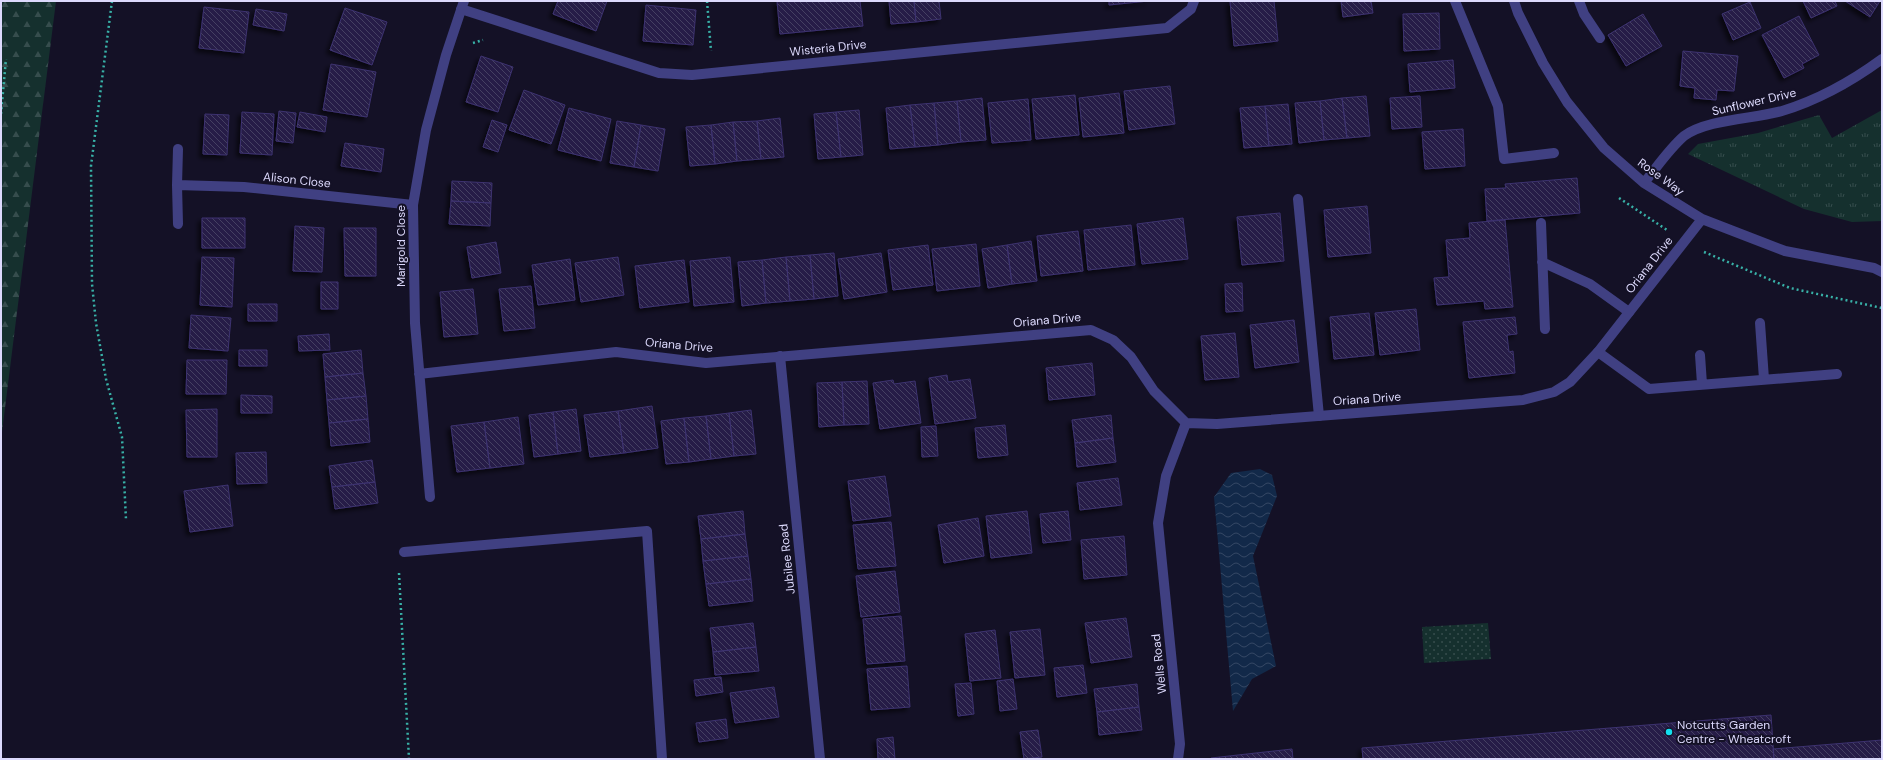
<svg xmlns="http://www.w3.org/2000/svg" width="1883" height="760" font-family="'DM Sans',sans-serif">
<defs>
<pattern id="grass-tufts" width="24" height="20" patternUnits="userSpaceOnUse"><rect width="24" height="20" fill="#15302e"/><path d="M3 7l-1-3M5 7V3M7 7l1-3M15 17l-1-3M17 17v-4M19 17l1-3" fill="none" stroke="#364d4d"/></pattern>
<pattern id="forest-firs" width="22" height="20" patternUnits="userSpaceOnUse"><rect width="22" height="20" fill="#15302e"/><path d="M5 1l3.5 6h-7zM16 11l3.5 6h-7z" fill="#364d4d"/></pattern>
<pattern id="park-dots" width="8" height="8" patternUnits="userSpaceOnUse"><rect width="8" height="8" fill="#15302e"/><path d="M2 2h.1M6 6h.1" fill="none" stroke="#364d4d" stroke-width="1.8" stroke-linecap="round"/></pattern>
<pattern id="water-waves" width="16" height="10" patternUnits="userSpaceOnUse"><rect width="16" height="10" fill="#122949"/><path d="M0 5q4-4 8 0t8 0" fill="none" stroke="#344764"/></pattern>
<pattern id="building-back-hatch" width="6" height="6" patternUnits="userSpaceOnUse"><rect width="6" height="6" fill="#261f46"/><path d="M-1 5l2 2M0 0l6 6M5-1l2 2" fill="none" stroke="#453f62"/></pattern>
<filter id="shadow"><feDropShadow dx="-3.5" dy="3.5" stdDeviation="2" flood-color="#0009"/></filter>
</defs>
<rect width="100%" height="100%" fill="#141126"/>
<!-- grass -->
<path fill="url(#grass-tufts)" d="M1882 110V221L1852 222 1804 209 1688 154 1698 144 1758 133 1819 115 1832 138Z"/>
<!-- forest -->
<path fill="url(#forest-firs)" d="M1 1H56L1 440Z"/>
<!-- park -->
<path fill="url(#park-dots)" d="M1488 623 1491 659 1424 663 1422 627Z"/>
<!-- water -->
<path fill="url(#water-waves)" d="M1260 469 1272 475 1277 496 1253 556 1276 666 1252 679 1233 711 1214 497 1231 473Z"/>
<!-- building -->
<path fill="url(#building-back-hatch)" stroke="#3d3270" filter="url(#shadow)" d="M558 1H607L596 31 553 14Z
M777 1H860L863 26 780 34Z
M889 1H914L916 22 891 24Z
M914 1H939L941 19 916 22Z
M1109 1H1149L1109 5Z
M1230 1H1274L1278 41 1234 46Z
M1341 1H1371L1373 13 1343 17Z
M1803 1H1835L1837 6 1811 18Z
M1845 1H1880L1870 17Z
M1750 2 1761 28 1733 40 1722 14Z
M646 5 696 10 693 45 643 41Z
M204 7 249 12 244 53 199 48Z
M345 8 387 22 372 65 330 50Z
M256 9 287 14 284 31 253 25Z
M1439 13 1440 49 1404 51 1403 14Z
M1643 14 1662 46 1626 66 1608 35Z
M1799 16 1819 55 1802 64 1804 68 1784 78 1762 35Z
M1683 51 1738 56 1734 91 1717 90 1716 100 1694 98 1695 88 1680 86Z
M481 56 513 67 498 112 466 102Z
M1453 60 1455 88 1410 92 1408 64Z
M331 64 376 72 367 117 323 110Z
M1170 86 1175 124 1129 130 1124 91Z
M524 90 565 105 551 144 509 130Z
M1119 93 1124 133 1083 137 1079 98Z
M1075 95 1079 135 1036 139 1032 99Z
M1366 96 1370 136 1347 138 1342 98Z
M1420 96 1422 127 1392 129 1390 98Z
M982 98 986 140 961 142 957 101Z
M1342 98 1347 138 1324 140 1320 101Z
M1028 99 1031 140 992 143 988 103Z
M957 101 961 142 938 145 934 103Z
M1320 101 1324 140 1299 143 1295 103Z
M934 103 938 145 915 147 910 105Z
M1288 104 1292 144 1269 146 1265 106Z
M910 105 915 147 890 149 886 108Z
M1265 106 1269 146 1244 148 1240 108Z
M569 108 611 119 601 161 558 150Z
M859 110 863 155 841 157 836 112Z
M279 111 296 113 293 143 276 141Z
M242 112 274 114 272 155 240 153Z
M300 112 327 117 325 132 297 127Z
M836 112 841 157 818 159 814 114Z
M205 114 229 115 227 155 203 154Z
M780 118 784 157 761 159 757 121Z
M492 120 507 125 498 152 483 147Z
M617 121 641 125 634 167 610 163Z
M757 121 761 159 737 161 733 122Z
M733 122 737 161 715 164 711 125Z
M641 125 665 129 658 171 634 167Z
M711 125 715 164 690 166 686 127Z
M1463 129 1465 166 1425 169 1422 132Z
M345 143 384 149 381 172 341 166Z
M1577 178 1580 213 1487 221 1485 189 1506 188 1505 184Z
M452 181 492 183 491 203 451 201Z
M451 201 491 203 490 226 449 224Z
M1367 206 1371 253 1328 257 1324 210Z
M1280 213 1284 261 1242 265 1237 217Z
M202 218H245V248H202Z
M1183 218 1188 259 1142 264 1137 224Z
M1505 220 1513 307 1485 309 1484 301 1437 305 1434 278 1449 277 1446 240 1470 238 1469 223Z
M1131 225 1135 265 1088 270 1084 230Z
M295 226 324 228 322 272 293 271Z
M344 228H376V276H345Z
M1078 231 1083 271 1041 276 1037 236Z
M1031 241 1037 281 1012 284 1007 245Z
M496 242 501 273 472 278 467 247Z
M976 244 980 286 937 291 932 249Z
M928 245 933 285 893 290 888 250Z
M1007 245 1012 284 988 288 982 249Z
M834 253 838 296 814 299 810 255Z
M881 253 887 292 844 299 838 259Z
M810 255 814 299 790 301 786 257Z
M202 257 234 258 232 307 200 305Z
M618 257 624 295 581 302 575 263Z
M730 257 734 302 694 306 690 261Z
M786 257 790 301 766 303 762 260Z
M570 259 575 300 538 305 532 265Z
M684 260 689 302 640 308 635 266Z
M762 260 766 303 742 306 738 262Z
M321 282H338V309H321Z
M1242 283 1243 311 1226 312 1225 284Z
M531 286 535 328 504 331 499 289Z
M473 289 478 334 444 337 440 292Z
M248 304H277V321H248Z
M1416 309 1420 350 1380 355 1375 313Z
M1369 313 1374 355 1334 359 1330 317Z
M191 315 231 318 228 351 189 348Z
M1515 317 1517 334 1507 335 1509 352 1513 351 1515 373 1469 378 1463 322Z
M1294 320 1299 362 1255 368 1250 325Z
M1235 333 1239 377 1205 380 1201 336Z
M329 334 330 350 299 351 298 336Z
M239 350H267V366H239Z
M361 350 363 373 325 377 323 354Z
M187 360H227L226 394H186Z
M1092 363 1095 395 1049 400 1046 368Z
M363 373 366 396 327 400 325 377Z
M947 375 948 382 970 379 976 418 935 424 929 378Z
M893 380 894 384 915 381 921 423 880 429 873 383Z
M867 381 869 424 844 425 842 382Z
M842 382 844 425 819 427 817 383Z
M241 395 272 396V413H241Z
M366 396 368 419 329 423 327 400Z
M652 406 658 448 624 453 618 411Z
M217 409V457H187L186 410Z
M576 409 581 451 558 454 553 412Z
M751 410 756 454 734 456 729 413Z
M618 411 624 453 590 457 584 415Z
M553 412 558 454 534 457 529 415Z
M729 413 734 456 711 459 706 416Z
M1111 415 1113 438 1075 443 1072 420Z
M706 416 711 459 689 462 684 418Z
M518 417 524 464 490 468 484 422Z
M684 418 689 462 666 464 661 421Z
M368 419 370 442 331 446 329 423Z
M484 422 490 468 457 472 451 426Z
M1005 425 1008 455 978 458 975 428Z
M936 426 938 456 922 457 921 427Z
M1113 438 1116 462 1077 467 1075 443Z
M266 452 267 483 237 484 236 453Z
M372 460 375 482 332 487 329 466Z
M885 476 891 516 853 521 848 481Z
M1118 478 1122 505 1080 510 1077 483Z
M375 482 378 503 335 509 332 487Z
M228 485 233 526 190 532 184 491Z
M743 511 745 534 701 539 698 516Z
M1027 511 1032 553 991 558 986 516Z
M1068 511 1071 540 1043 543 1040 514Z
M978 518 984 556 944 563 938 525Z
M891 522 896 566 858 569 853 525Z
M745 534 748 556 703 561 701 539Z
M1124 536 1127 575 1084 579 1081 540Z
M748 556 751 579 706 584 703 561Z
M895 571 900 612 861 617 856 576Z
M751 579 753 601 709 606 706 584Z
M901 616 905 661 867 664 863 619Z
M1126 618 1132 657 1091 663 1085 623Z
M753 623 756 647 713 652 710 628Z
M1040 629 1045 675 1015 678 1010 632Z
M995 630 1001 678 970 681 965 634Z
M756 647 759 671 715 675 713 652Z
M1083 665 1087 693 1057 697 1054 668Z
M907 666 910 707 871 710 867 669Z
M721 677 723 692 696 696 694 680Z
M1013 679 1017 709 1000 711 997 681Z
M971 683 974 714 958 716 955 684Z
M1137 684 1139 707 1097 712 1094 689Z
M774 687 779 717 735 723 730 693Z
M1139 707 1142 730 1099 735 1097 712Z
M1771 715 1774 759H1363L1362 748Z
M726 719 728 738 699 742 696 723Z
M1038 730 1042 757 1024 759 1020 732Z
M893 737 895 759H878L877 739Z
M1882 740V759H1774L1773 749Z
M1292 749 1293 759H1211V758Z"/>
<g fill="none" stroke-linecap="round" stroke-linejoin="round">
<!-- path -->
<path stroke="#38b1a7" stroke-width="2.5" stroke-dasharray="2 3" stroke-linecap="butt" d="M112 1 91 166 92 284 96 323 106 379 122 437 126 520
M707 1 711 51
M473 43 483 40
M1 114 6 59
M1619 198 1667 230
M1704 252 1790 288 1882 308
M399 573 409 759"/>
<!-- lane -->
<path stroke="#404082" stroke-width="10" d="M1455 1 1498 106 1504 159 1554 153
M1579 1 1584 14 1600 38
M1298 199 1319 416
M1541 223 1545 329
M1542 262 1590 284 1629 312
M1760 323 1764 379
M1598 352 1649 389 1837 374
M1700 355 1702 384
M404 552 647 531 662 759"/>
<!-- street -->
<path stroke="#404082" stroke-width="10" d="M1514 1 1518 13 1543 63 1567 102 1604 148 1644 183 1702 219 1785 251 1874 268 1882 272
M461 9 659 73 692 75 1167 28 1191 9 1194 1
M1644 183C1657 167 1669 149 1684 136 1707 119 1754 119 1782 111 1818 100 1852 81 1882 59
M177 185 178 149
M178 224 177 185 244 187 413 205
M780 356 820 759
M419 374 616 352 706 363 1091 330 1113 340 1131 357 1154 391 1186 423 1217 424 1523 400 1554 392 1570 382 1598 352 1702 219
M430 497 415 323 413 205 426 130 446 55 464 1
M1178 759 1180 744 1158 523 1166 476 1186 423"/>
</g>
<!-- markers -->
<circle fill="#13dfef" stroke="#141126" stroke-width="1.5" cx="1669" cy="732" r="4"/>
<g text-anchor="middle" dominant-baseline="central" stroke-width="4" stroke-linejoin="round" paint-order="stroke">
<!-- street labels -->
<g font-size="12" fill="#dcd9fc" stroke="#141126">
<text transform="translate(828 48) rotate(-6)">Wisteria Drive</text>
<text transform="translate(1754 102) rotate(-13)">Sunflower Drive</text>
<text transform="translate(1661 177) rotate(36)">Rose Way</text>
<text transform="translate(297 180) rotate(6)">Alison Close</text>
<text transform="translate(401 246) rotate(-90)">Marigold Close</text>
<text transform="translate(1649 265) rotate(-52)">Oriana Drive</text>
<text transform="translate(1047 320) rotate(-5)">Oriana Drive</text>
<text transform="translate(679 345) rotate(5)">Oriana Drive</text>
<text transform="translate(1367 399) rotate(-4)">Oriana Drive</text>
<text transform="translate(787 559) rotate(-96)">Jubilee Road</text>
<text transform="translate(1159 664) rotate(-96)">Wells Road</text>
</g>
<!-- poi labels -->
<g font-size="12" fill="#dcd9fc" stroke="#141126" text-anchor="start">
<text x="1677" y="725">Notcutts Garden<tspan x="1677" dy="14">Centre - Wheatcroft</tspan></text>
</g>
</g>
<!-- border -->
<rect width="1883" height="760" fill="none" stroke="#dcd9fc" stroke-width="4"/>
</svg>
